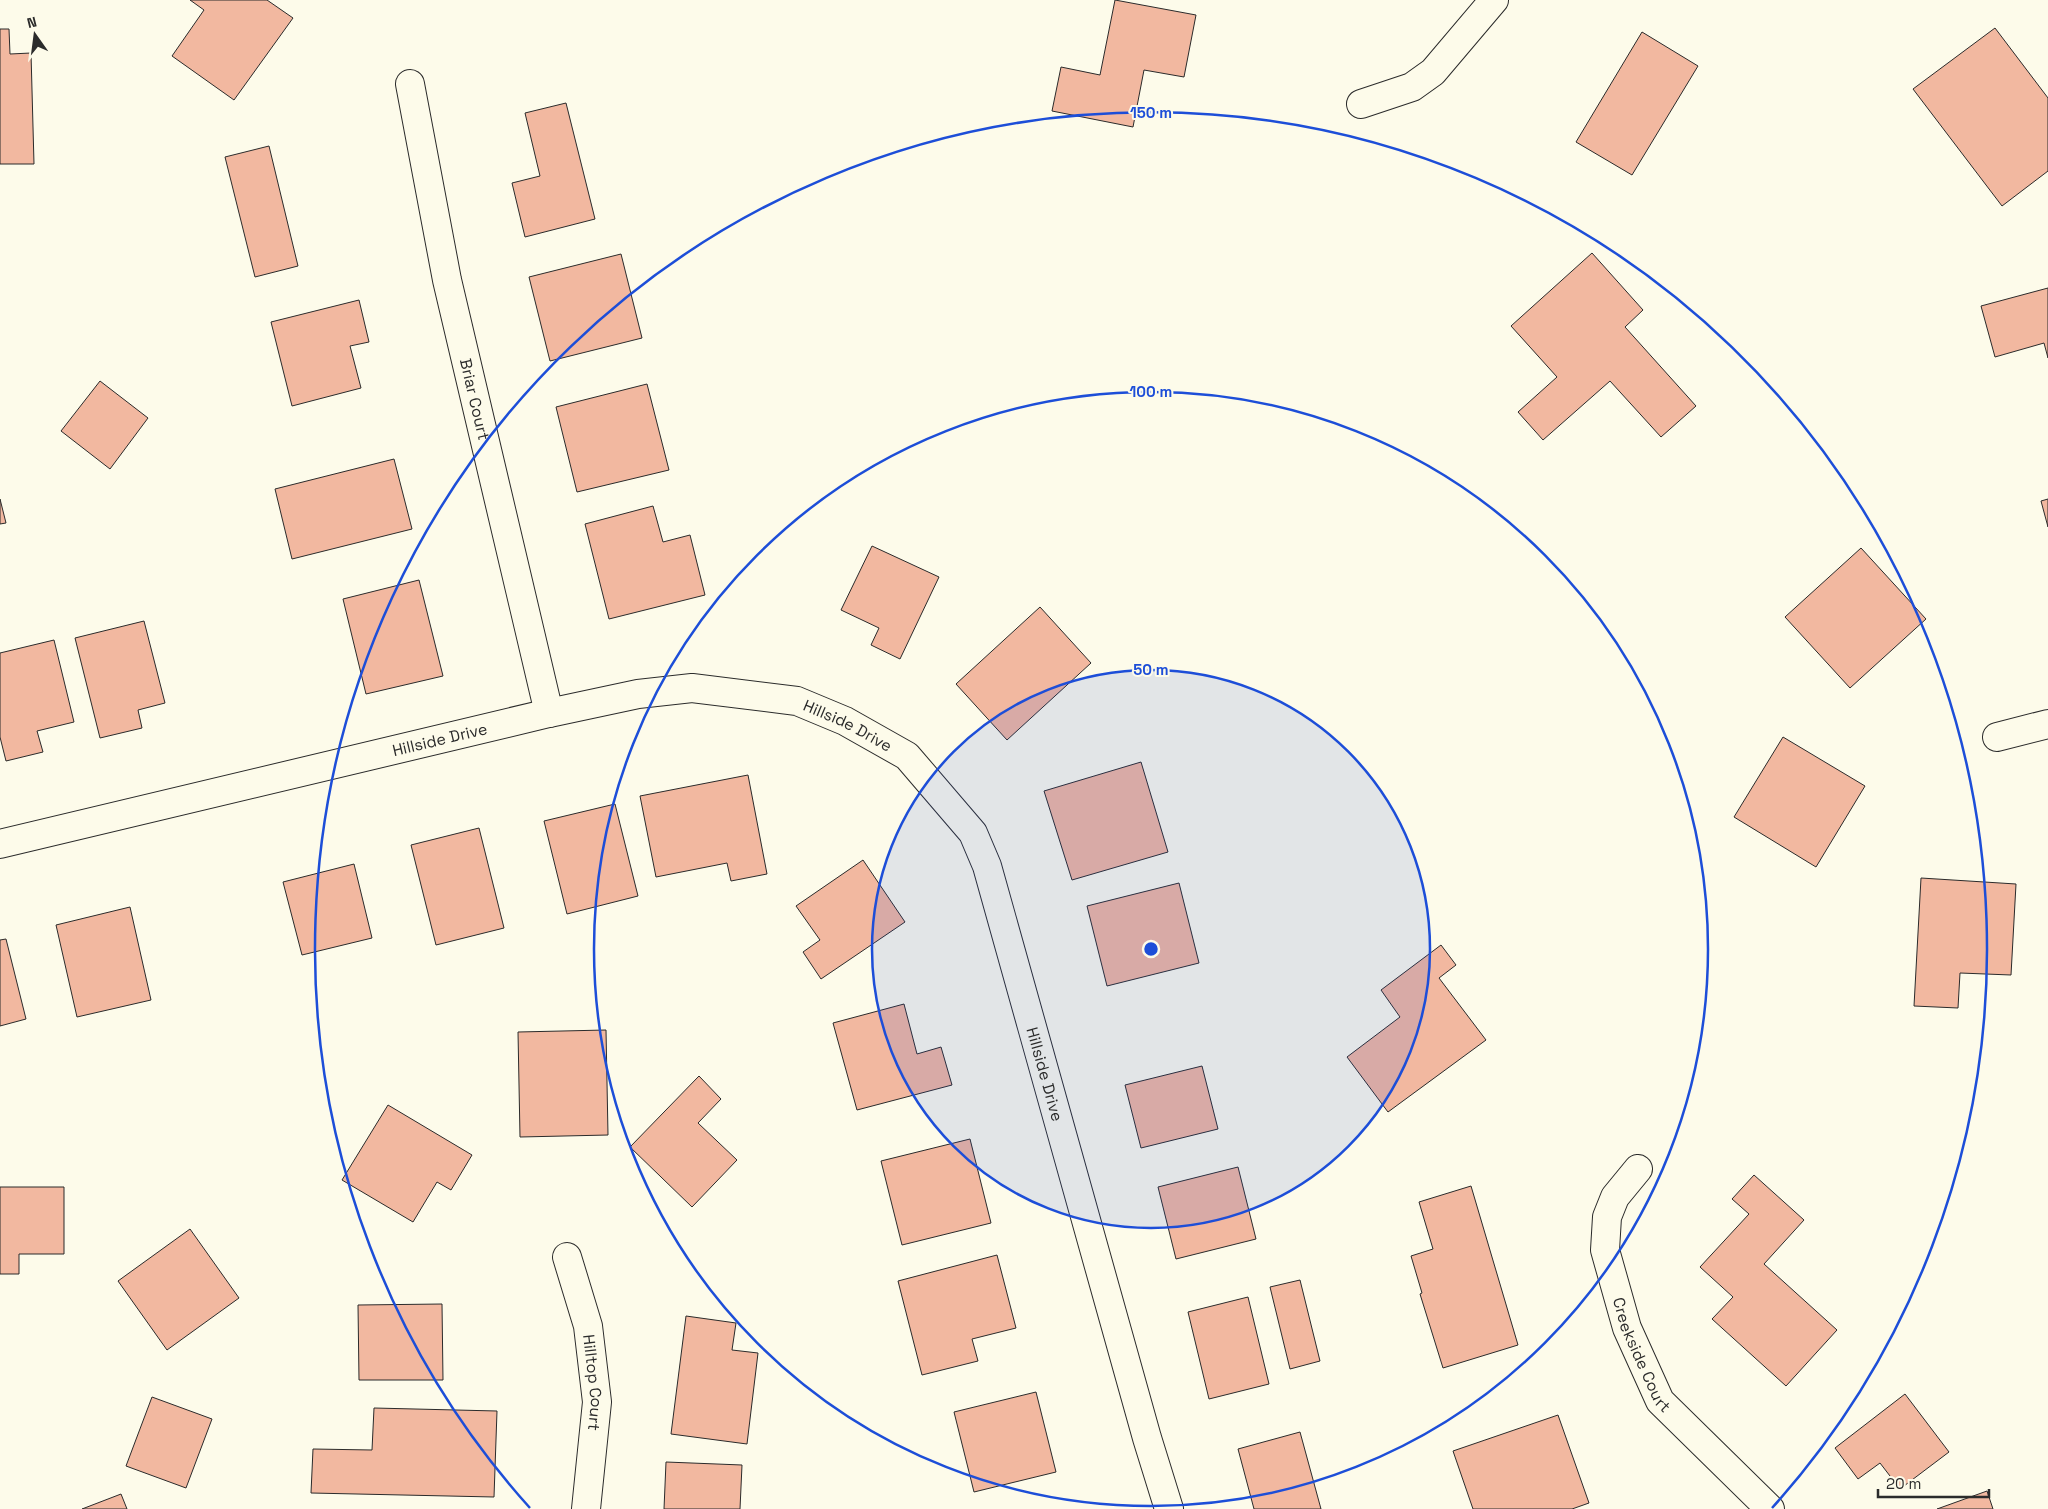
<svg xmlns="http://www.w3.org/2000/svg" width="2048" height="1509" font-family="'Space Grotesk',sans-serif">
<rect width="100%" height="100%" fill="#fdfbea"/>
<!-- building -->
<path fill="#f2b8a0" stroke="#2b2b2b" d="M190 0H267L293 18 234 100 172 56 204 10Z
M1115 0 1196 15 1184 77 1144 70 1133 127 1052 111 1061 67 1100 75Z
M1995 28 2048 98V171L2002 206 1913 89Z
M0 29H9L10 54 31 53 34 164H0Z
M1642 32 1698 66 1632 175 1576 142Z
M566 103 595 219 525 237 512 183 540 176 525 113Z
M269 146 298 266 255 277 225 157Z
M1592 253 1643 310 1625 327 1696 406 1661 437 1610 381 1543 440 1518 412 1557 377 1511 326Z
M621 254 642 338 550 361 529 277Z
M2048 288V358L2044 343 1995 357 1981 306Z
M359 300 369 342 350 346 361 388 292 406 271 322Z
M100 381 148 418 110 469 61 431Z
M647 384 669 470 577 492 556 407Z
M394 459 412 529 292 559 275 489Z
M0 499 6 523 0 524Z
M2048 499V527L2041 501Z
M653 506 663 542 690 535 705 595 609 619 585 524Z
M872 546 939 577 900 659 871 645 879 628 841 610Z
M1861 548 1926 619 1850 688 1785 617Z
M419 580 443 676 366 694 343 599Z
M1040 607 1091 663 1007 740 956 684Z
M144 621 165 703 138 710 142 728 100 738 75 638Z
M54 640 74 722 37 731 43 752 6 761 0 737V653Z
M1783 737 1865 786 1816 867 1734 817Z
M1141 762 1168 852 1072 880 1044 791Z
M748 775 767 874 731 881 727 863 656 877 640 796Z
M615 804 638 896 567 914 544 821Z
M479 828 504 928 436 945 411 845Z
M863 860 905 922 821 979 803 952 820 940 796 906Z
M354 864 372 938 302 955 283 882Z
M1921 878 2016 884 2011 975 1960 973 1958 1008 1914 1006Z
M1179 883 1199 963 1107 986 1087 906Z
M130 907 151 1000 77 1017 56 925Z
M6 939 26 1019 0 1026V940Z
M1441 945 1456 965 1439 978 1486 1040 1388 1112 1347 1057 1400 1017 1381 990Z
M904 1004 917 1054 941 1047 952 1085 857 1110 833 1023Z
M606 1030 608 1135 520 1137 518 1032Z
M1202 1066 1218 1129 1141 1148 1125 1085Z
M699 1076 721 1099 698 1123 737 1160 692 1207 630 1147Z
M388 1105 472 1155 451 1190 437 1182 413 1222 342 1180Z
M970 1139 991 1223 902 1245 881 1161Z
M1238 1167 1256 1239 1176 1259 1158 1187Z
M1754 1175 1804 1220 1764 1264 1837 1330 1786 1386 1712 1319 1733 1297 1700 1267 1749 1214 1732 1199Z
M1471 1186 1518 1345 1443 1368 1420 1294 1422 1293 1411 1256 1433 1249 1419 1202Z
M0 1187H64V1254H19V1274H0Z
M190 1229 239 1298 167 1350 118 1281Z
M997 1255 1016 1328 972 1339 978 1361 922 1375 898 1281Z
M1300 1280 1320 1361 1290 1369 1270 1287Z
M1248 1297 1269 1384 1209 1399 1188 1312Z
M442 1304 443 1380H359L358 1305Z
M686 1316 736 1323 732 1350 758 1353 747 1444 671 1434Z
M1036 1392 1056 1472 974 1492 954 1412Z
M1905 1394 1949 1452 1900 1489 1880 1463 1858 1479 1835 1448Z
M152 1397 212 1419 186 1488 126 1466Z
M374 1408 497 1411 494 1497 311 1493 313 1449 372 1450Z
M1558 1415 1589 1503 1572 1509H1473L1453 1451Z
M1300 1432 1321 1509H1254L1238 1449Z
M666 1462 742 1465 740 1509H664Z
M1987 1491 1993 1509H1937Z
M121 1494 127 1509H82Z"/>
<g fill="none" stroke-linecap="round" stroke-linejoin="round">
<!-- street casing -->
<g stroke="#2b2b2b" stroke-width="30">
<g id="street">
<path id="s1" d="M410 84 447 280 549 713"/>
<path d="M1361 104 1412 87 1433 72 1494 0"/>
<path d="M1997 737 2048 724"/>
<path id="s2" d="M0 844 549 713 638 694 692 688 797 701 845 721 907 756 973 833 987 866 1147 1438 1169 1509"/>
<path id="s3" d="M1638 1169 1615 1197 1607 1217 1605 1250 1627 1328 1660 1401 1770 1509"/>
<path id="s4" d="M567 1257 588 1326 597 1402 586 1509"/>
</g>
</g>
<!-- street -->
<use href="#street" stroke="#fdfbea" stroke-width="28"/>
</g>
<!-- distance rings -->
<circle cx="1151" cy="949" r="279" fill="#1d4ed8" fill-opacity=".12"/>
<g fill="none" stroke="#1d4ed8" stroke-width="2.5">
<circle cx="1151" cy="949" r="279"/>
<circle cx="1151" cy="949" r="557"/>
<path d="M530 1508A836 836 0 1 1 1772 1508"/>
</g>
<g text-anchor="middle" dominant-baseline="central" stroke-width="4" stroke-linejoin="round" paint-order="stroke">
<!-- street labels -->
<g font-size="16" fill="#2b2b2b" stroke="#fdfbea">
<text stroke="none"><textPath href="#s1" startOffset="322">Briar Court</textPath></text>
<text stroke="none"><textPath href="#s2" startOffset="872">Hillside Drive</textPath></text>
<text stroke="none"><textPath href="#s2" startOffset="452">Hillside Drive</textPath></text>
<text stroke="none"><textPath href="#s2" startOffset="1292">Hillside Drive</textPath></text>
<text stroke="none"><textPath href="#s3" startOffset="202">Creekside Court</textPath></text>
<text stroke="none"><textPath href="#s4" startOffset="129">Hilltop Court</textPath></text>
</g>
</g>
<circle cx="1151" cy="949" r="8" fill="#1d4ed8" stroke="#fdfbea" stroke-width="2.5"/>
<g font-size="15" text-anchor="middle" font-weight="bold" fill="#1d4ed8" stroke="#fdfbea" stroke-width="4" stroke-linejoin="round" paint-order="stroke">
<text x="1151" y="118">150 m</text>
<text x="1151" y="397">100 m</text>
<text x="1151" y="675">50 m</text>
</g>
<!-- north arrow -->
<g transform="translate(35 35) rotate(346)" stroke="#fdfbea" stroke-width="4" paint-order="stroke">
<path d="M0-4L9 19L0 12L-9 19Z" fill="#2b2b2b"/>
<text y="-8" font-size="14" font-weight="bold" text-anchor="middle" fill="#2b2b2b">N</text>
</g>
<!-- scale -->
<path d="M1878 1489v8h111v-8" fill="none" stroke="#2b2b2b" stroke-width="2.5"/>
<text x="1886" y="1489" font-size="15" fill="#2b2b2b" stroke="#fdfbea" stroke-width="4" paint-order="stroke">20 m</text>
</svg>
